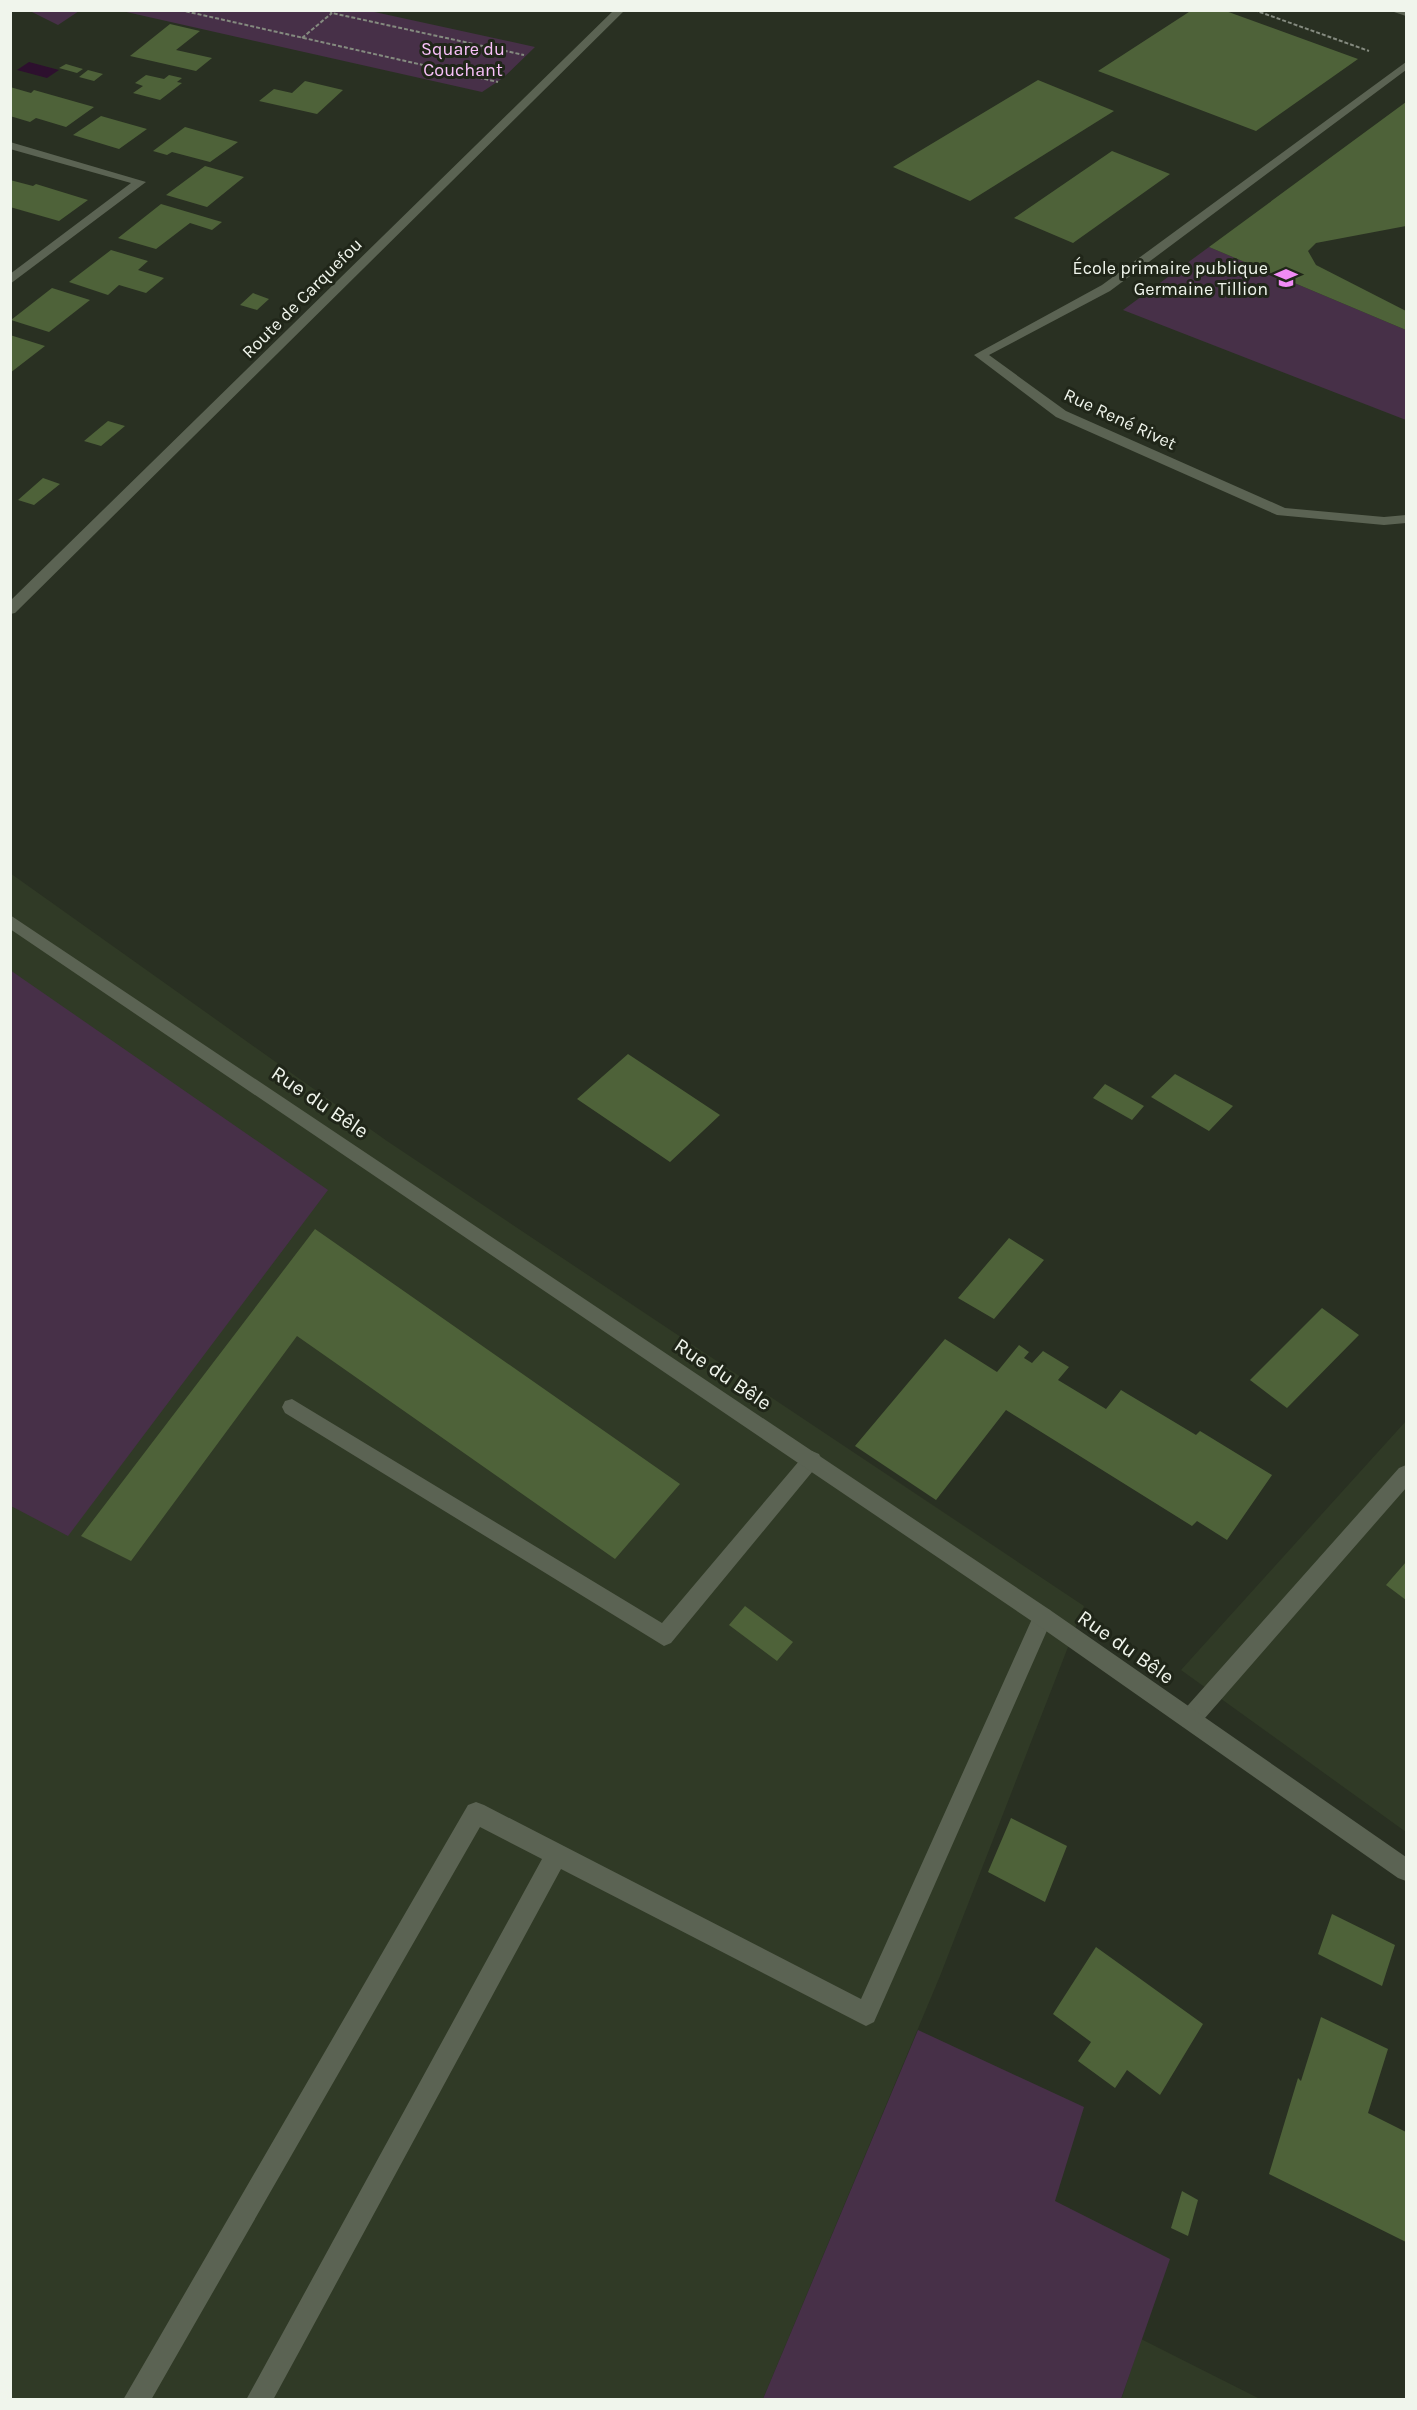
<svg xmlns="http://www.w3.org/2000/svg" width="1417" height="2410" font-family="Karla,sans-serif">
<rect width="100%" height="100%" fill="#293022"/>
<!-- built -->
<path fill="#303a26" d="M10 873 387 1141 1084 1606 940 1976 763 2399H11Z
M1406 1421V1832L1181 1670Z
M1141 2339 1260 2399 1121 2400Z"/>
<!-- green -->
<path fill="#473048" d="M30 11H79L58 25Z
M122 11H370L535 47 503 78 482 92Z
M1209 247 1406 330V420L1123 310Z
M10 970 328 1190 68 1536 11 1506Z
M918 2030 1084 2107 1055 2201 1170 2259 1121 2399H763Z"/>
<!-- water -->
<path fill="#2d102e" d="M29 62 59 70 47 78 17 70Z"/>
<!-- building -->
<path fill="#4e6239" d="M1192 10H1223L1358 59 1256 131 1098 71Z
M170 24 200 31 176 50 212 58 196 71 130 56Z
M66 64 83 69 77 73 59 68Z
M88 70 103 74 94 81 79 77Z
M146 75 164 79 169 75 182 78 177 82 182 83 160 100 133 93 143 86 135 83Z
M1038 80 1114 111 970 201 893 167Z
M305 81 343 90 317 114 259 101 274 89 292 93Z
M10 87 31 93 34 90 94 107 66 127 36 118 30 122 10 116Z
M1406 102V226L1316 243 1308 251 1316 265 1406 311V330L1209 247Z
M101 116 147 129 119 149 73 135Z
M185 127 238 142 210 162 172 152 167 155 153 151Z
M1112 151 1170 174 1073 243 1014 218Z
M205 166 244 177 207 207 166 195Z
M10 180 33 186 36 184 88 200 59 221 10 207Z
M161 204 215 220 222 222 212 230 190 223 156 249 118 238Z
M111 250 148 261 138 270 164 278 146 293 119 285 108 295 69 282Z
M52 288 90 300 49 332 11 320Z
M253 293 269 299 257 310 240 305Z
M10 335 45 346 10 373Z
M108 421 125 426 101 446 84 441Z
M43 478 60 484 34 505 18 500Z
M628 1054 720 1115 670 1162 577 1099Z
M1175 1074 1233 1106 1209 1131 1151 1097Z
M1105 1084 1144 1106 1132 1120 1093 1098Z
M315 1229 680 1484 615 1559 297 1336 131 1561 81 1536Z
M1009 1238 1044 1260 994 1319 958 1298Z
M1322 1308 1359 1335 1287 1408 1250 1380Z
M945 1339 997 1372 1019 1345 1029 1352 1024 1358 1032 1363 1043 1351 1069 1367 1058 1380 1106 1409 1121 1390 1196 1435 1200 1431 1272 1475 1227 1540 1197 1521 1192 1526 1006 1410 936 1500 855 1446Z
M1406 1562V1600L1386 1585Z
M745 1606 793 1642 777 1661 729 1625Z
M1011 1818 1067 1846 1045 1902 988 1872Z
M1332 1914 1395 1945 1382 1986 1318 1954Z
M1096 1947 1203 2024 1160 2095 1127 2070 1115 2088 1078 2061 1091 2042 1053 2014Z
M1321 2017 1388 2049 1368 2113 1406 2132V2242L1269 2174 1298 2078 1301 2081Z
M1182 2191 1198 2200 1188 2236 1171 2228Z"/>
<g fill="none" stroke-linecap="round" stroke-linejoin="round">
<!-- path -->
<path stroke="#848a7f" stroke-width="2" stroke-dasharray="4 2" stroke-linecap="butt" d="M180 10 498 82
M329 10 332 13 524 55
M1254 10 1369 51
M302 38 332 13"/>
<!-- service -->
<path fill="#5b6353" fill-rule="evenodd" d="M292 1399 662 1623 805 1454 812 1451 819 1454 822 1460 671 1643 664 1646 285 1413 282 1407 285 1401Z
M1406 1465V1488L1198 1726 1190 1729 1182 1726 1179 1719 1182 1712 1399 1468Z
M1043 1607 1050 1610 1053 1617 874 2022 866 2026 858 2022 561 1869 273 2400H246L542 1859 480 1827 151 2400H123L468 1805 476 1802 484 1805 861 1999 1036 1610Z"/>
<!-- minor -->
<path fill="#5b6353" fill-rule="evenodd" d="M1393 10H1406V16L1394 12Z
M1406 62V70L1110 291 989 355 1066 411 1285 508 1384 517 1406 515V523L1384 525 1277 515 1056 417 974 355 1102 285Z
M10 142 146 182 10 284V274L131 183 10 149Z"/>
<!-- secondary -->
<path fill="#5b6353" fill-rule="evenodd" d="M614 10H625L15 613 10 614V601Z
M10 915 1050 1610 1406 1857V1881L1398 1878 1036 1624 10 929Z"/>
</g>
<!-- icons -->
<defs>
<g id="school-bare" transform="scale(1.8)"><path d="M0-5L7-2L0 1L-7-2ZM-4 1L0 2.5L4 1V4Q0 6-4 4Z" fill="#f18bf5" stroke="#202619" stroke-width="2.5" paint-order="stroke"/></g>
</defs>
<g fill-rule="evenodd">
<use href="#school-bare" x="1286" y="278"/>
</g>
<g text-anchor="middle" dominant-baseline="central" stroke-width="6" stroke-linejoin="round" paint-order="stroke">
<!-- far-park labels -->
<g font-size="18" fill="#f9c1fa" stroke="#202619">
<text x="463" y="49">Square du<tspan x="463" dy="21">Couchant</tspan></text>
</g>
<!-- far-poi labels -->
<g font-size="18" fill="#f0f5ec" stroke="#202619" text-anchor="end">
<text x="1268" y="268">École primaire publique<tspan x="1268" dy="21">Germaine Tillion</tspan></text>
</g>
<!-- far-street labels -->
<g font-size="18" fill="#f0f5ec" stroke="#202619">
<text transform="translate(302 298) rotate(-45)">Route de Carquefou</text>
<text transform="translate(1120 419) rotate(25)">Rue René Rivet</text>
</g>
<!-- street labels -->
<g font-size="21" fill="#f0f5ec" stroke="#202619">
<text transform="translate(320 1102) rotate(34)">Rue du Bêle</text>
<text transform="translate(723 1374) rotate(34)">Rue du Bêle</text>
<text transform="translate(1126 1647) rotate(35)">Rue du Bêle</text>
</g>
</g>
<!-- border -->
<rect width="1417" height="2410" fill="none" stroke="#f0f5ec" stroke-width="24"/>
</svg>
